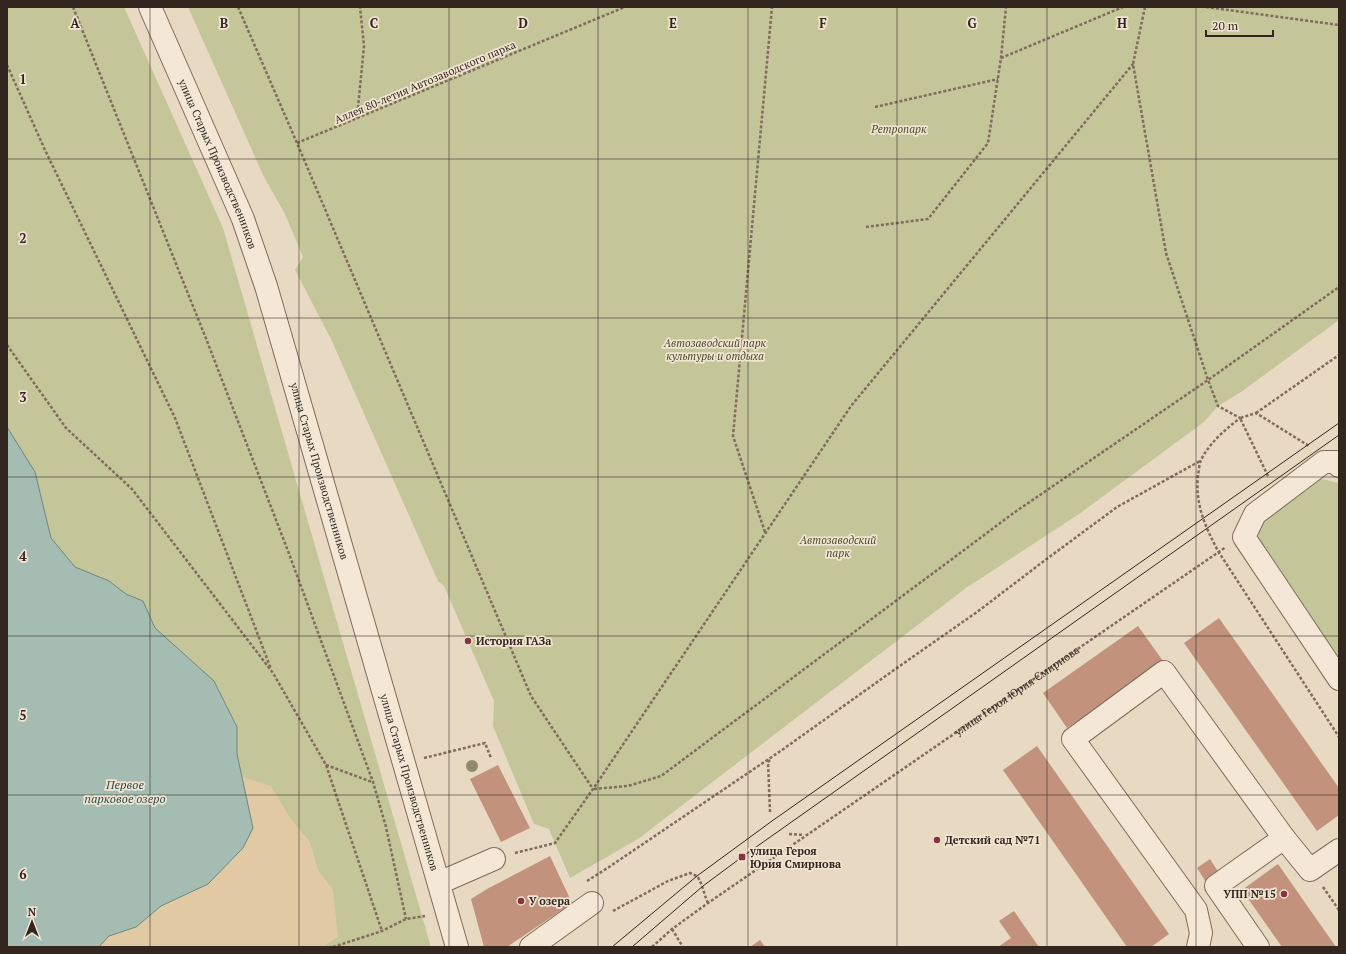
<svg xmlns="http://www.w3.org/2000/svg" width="1346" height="954" font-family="'PT Serif',serif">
<rect width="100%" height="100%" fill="#e8d9c3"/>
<!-- green -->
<path fill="#c4c599" d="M7 7H124L223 228 431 947H7Z
M188 7H1339V320L1241 392 1218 406 1204 422 1079 514 966 588 638 839 570 878 549 829 534 824 493 726 494 701 444 586 438 581 331 339 295 270 303 257 285 214 264 177Z
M1318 478 1339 483V662L1257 546 1261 520Z"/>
<!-- sand -->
<path fill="#e1caa3" d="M242 777 271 786 290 818 310 842 318 870 333 890 338 937 322 947H99L109 936 136 927 161 906 208 884 248 802Z"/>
<!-- water -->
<path fill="#a5bcb2" stroke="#6d887f" d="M7 427 35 472 51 538 75 567 109 581 126 594 143 601 155 628 214 681 237 727V754L253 828 243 848 208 884 161 906 136 927 109 936 99 947H7Z"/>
<!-- building -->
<path fill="#c2927d" d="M1219 618 1339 788V815L1317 831 1184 643Z
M1138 626 1163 661 1067 728 1043 693Z
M1037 746 1169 934 1151 947H1127L1003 770Z
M498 765 530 828 501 842 470 779Z
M550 856 572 903 507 947H484L471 899 487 889Z
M1210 859 1219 873 1206 882 1197 868Z
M1278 864 1336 947H1282L1242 890Z
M1014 911 1039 947H998L1011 938 999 921Z
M760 940 765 947H750Z"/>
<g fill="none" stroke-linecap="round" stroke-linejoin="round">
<!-- minor casing -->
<g stroke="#806b5c" stroke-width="24">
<g id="minor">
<path id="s2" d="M150 7 243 219 266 286 457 947"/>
<path d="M1339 466 1336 462H1324L1255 514 1244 537 1339 679"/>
<path d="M439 883 494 859"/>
<path d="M531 947 592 903"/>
<path d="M1198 947 1201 933 1196 910 1073 739 1164 672 1284 838"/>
<path d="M1258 947 1216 886 1284 838 1310 870 1339 850"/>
</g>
</g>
<!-- path -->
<g stroke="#806b5c" stroke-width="2.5" stroke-dasharray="3 2" stroke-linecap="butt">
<path d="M73 7 207 341 288 551 373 782 386 827 406 919"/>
<path d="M238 7 297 143 531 696 593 789"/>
<path d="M1145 7 1133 64 1166 253 1208 380 1218 406 1240 418C1225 430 1210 442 1201 460 1199 464 1199 471 1198 475 1195 505 1205 526 1218 551L1339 737"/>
<path d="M1206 7 1339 25"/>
<path d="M1001 58 1123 7"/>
<path d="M7 65 45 150 175 418 271 669"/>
<path d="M875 107 998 79"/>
<path d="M357 118 364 46 360 7"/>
<path d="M297 143 625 7"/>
<path d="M866 227 928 219 988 143 1001 58 1006 7"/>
<path d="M7 345 66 428 132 489 273 673 326 765 382 931"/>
<path d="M1256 413 1339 355"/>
<path d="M1268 476 1240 418 1256 413 1309 446"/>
<path d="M765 532 733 436 772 7"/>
<path d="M424 758 485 743 491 758"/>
<path d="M770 760 768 762 770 812"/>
<path d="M326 765 372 782"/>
<path d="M594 789 628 786 661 776 1015 512 1208 380 1339 287"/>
<path d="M789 834 804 835"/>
<path d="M515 853 555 843 593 789 851 406 1133 64"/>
<path d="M587 881 609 867 782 750 894 670 977 612 1044 561 1117 507 1200 461"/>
<path d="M1323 887 1339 910"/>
<path d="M613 911 668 881 690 873 697 876C703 885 703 892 708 903"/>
<path d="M672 929 683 947"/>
<path d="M333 947 382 931 406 919 425 916"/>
<path id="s1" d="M652 947 672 929 708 903 1226 547"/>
</g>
<!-- minor -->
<use href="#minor" stroke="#f4e7d5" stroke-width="22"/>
<!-- tram -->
<path stroke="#32261e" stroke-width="1" d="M612 947 697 876 772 821 1339 423
M632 947 703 886 742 857 1339 435"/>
</g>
<!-- trees -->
<circle fill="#8f8b6d" cx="472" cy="766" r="6"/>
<!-- grid -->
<path fill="none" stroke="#32261e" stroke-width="1" stroke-opacity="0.55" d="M150 7V947M299 7V947M449 7V947M598 7V947M748 7V947M897 7V947M1047 7V947M1196 7V947M7 159H1339M7 318H1339M7 477H1339M7 636H1339M7 795H1339"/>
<!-- markers -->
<g fill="#88333d" stroke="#f1e4d2" stroke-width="1.5">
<circle cx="468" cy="641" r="4"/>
<circle cx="937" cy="840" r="4"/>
<rect x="738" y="853" width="8" height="8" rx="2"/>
<circle cx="1284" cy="894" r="4"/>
<circle cx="521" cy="901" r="4"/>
</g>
<g text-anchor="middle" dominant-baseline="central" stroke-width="3.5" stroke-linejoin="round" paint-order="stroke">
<!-- street labels -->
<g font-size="11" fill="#32261e" stroke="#f1e4d2">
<text transform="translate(425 82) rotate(-23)">Аллея 80-летия Автозаводского парка</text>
<text stroke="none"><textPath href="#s2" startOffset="171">улица Старых Производственников</textPath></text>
<text stroke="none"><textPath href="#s2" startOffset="495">улица Старых Производственников</textPath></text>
<text stroke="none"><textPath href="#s1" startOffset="446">улица Героя Юрия Смирнова</textPath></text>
<text stroke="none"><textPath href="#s2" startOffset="819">улица Старых Производственников</textPath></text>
</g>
<!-- park labels -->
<g font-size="11" font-style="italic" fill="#474c27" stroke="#f1e4d2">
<text x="899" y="129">Ретропарк</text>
<text x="715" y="343">Автозаводский парк<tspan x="715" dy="13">культуры и отдыха</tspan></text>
<text x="838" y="540">Автозаводский<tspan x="838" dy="13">парк</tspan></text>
</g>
<!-- poi labels -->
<g font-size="11" font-weight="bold" fill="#32261e" stroke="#f1e4d2" text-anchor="start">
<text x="476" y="641">История ГАЗа</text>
<text x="945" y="840">Детский сад №71</text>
<text x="750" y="851">улица Героя<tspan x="750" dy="13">Юрия Смирнова</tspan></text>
<text x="1276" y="894" text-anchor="end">УПП №15</text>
<text x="529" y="901">У озера</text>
</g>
<!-- water labels -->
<g font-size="12" font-style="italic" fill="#2f504a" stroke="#f1e4d2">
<text x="125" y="784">Первое<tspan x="125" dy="14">парковое озеро</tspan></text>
</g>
</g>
<g font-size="13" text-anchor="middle" font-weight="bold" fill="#32261e" stroke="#f1e4d2" stroke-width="3.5" stroke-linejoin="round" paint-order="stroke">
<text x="75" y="28">A</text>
<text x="224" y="28">B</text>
<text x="374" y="28">C</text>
<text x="523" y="28">D</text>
<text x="673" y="28">E</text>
<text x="823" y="28">F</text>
<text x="972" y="28">G</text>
<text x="1122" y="28">H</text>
<text x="23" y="84">1</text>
<text x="23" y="243">2</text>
<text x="23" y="402">3</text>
<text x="23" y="561">4</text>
<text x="23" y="720">5</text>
<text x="23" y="879">6</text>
</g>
<!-- border -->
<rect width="1346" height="954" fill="none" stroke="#32261e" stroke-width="16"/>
<!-- north arrow -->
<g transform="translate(32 922)" stroke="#f1e4d2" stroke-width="3" paint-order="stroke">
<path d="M0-3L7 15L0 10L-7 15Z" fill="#32261e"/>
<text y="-6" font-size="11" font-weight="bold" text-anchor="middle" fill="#32261e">N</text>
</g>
<!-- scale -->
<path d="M1206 30v6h67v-6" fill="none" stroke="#32261e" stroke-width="2"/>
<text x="1212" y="30" font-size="12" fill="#32261e" stroke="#f1e4d2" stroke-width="3" paint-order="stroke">20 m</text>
</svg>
